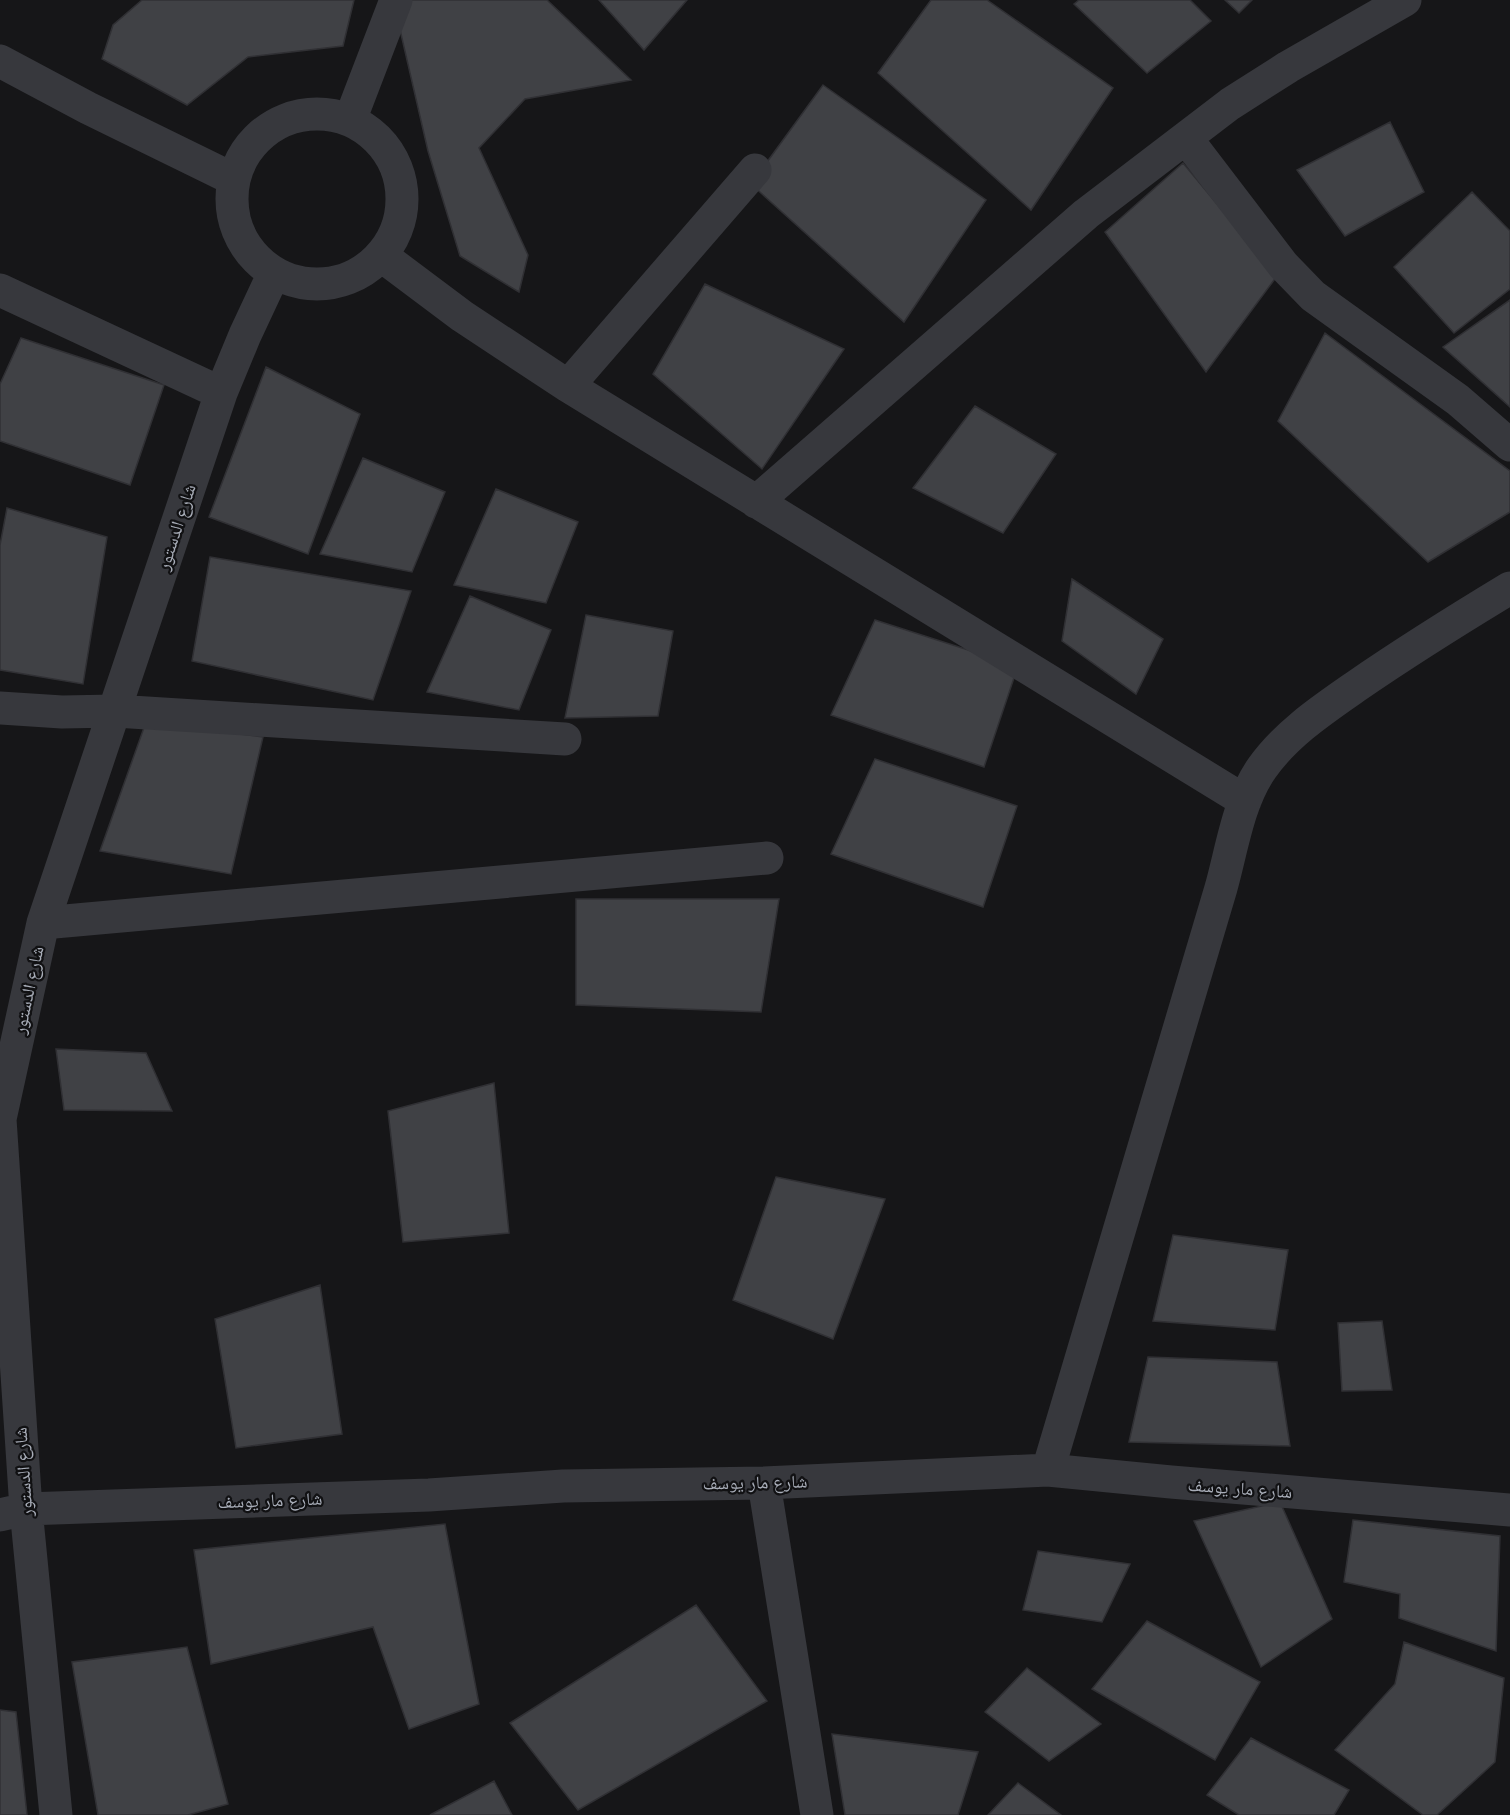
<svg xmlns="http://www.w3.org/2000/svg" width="1510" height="1815" font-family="Quicksand,'Noto Naskh Arabic',sans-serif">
<rect width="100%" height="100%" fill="#161618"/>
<!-- building -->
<path fill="#404145" stroke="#303034" stroke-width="1.5" d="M142 0H354L343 46 248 57 187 105 102 59 113 25Z
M407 0H547L631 80 525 99 479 148 528 255 519 292 460 256 428 151 398 21Z
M599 0H687L644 50Z
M931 0H987L1113 88 1031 210 878 73Z
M1079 0H1190L1211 21 1147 73 1074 4Z
M1225 0H1252L1239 13Z
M823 85 986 200 904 322 751 184Z
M1390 122 1424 192 1345 236 1297 170Z
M1183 163 1277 276 1206 372 1105 232Z
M1472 192 1510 231V289L1454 333 1394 267Z
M705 284 844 349 762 469 653 374Z
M1510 300V407L1443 347Z
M1325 333 1510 471V512L1428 562 1278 421Z
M21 338 164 385 130 485 0 441V384Z
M266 367 360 414 308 554 209 517Z
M975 406 1056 454 1003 533 913 488Z
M363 458 445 492 412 572 320 554Z
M496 489 578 522 546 603 454 585Z
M7 508 107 537 83 684 0 670V545Z
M210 557 411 591 373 700 192 661Z
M1072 579 1163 639 1136 694 1062 641Z
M470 596 551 630 519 710 427 692Z
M586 615 673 631 658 716 565 718Z
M875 620 1018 666 984 767 831 715Z
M146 722 263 737 231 874 100 851Z
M875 759 1017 806 983 907 831 854Z
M576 899H779L761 1012 576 1005Z
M56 1049 146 1053 172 1111 64 1110Z
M494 1083 509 1233 403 1242 388 1111Z
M776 1177 885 1199 833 1339 733 1300Z
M1173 1235 1288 1250 1275 1330 1153 1321Z
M320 1285 342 1434 236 1448 215 1319Z
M1382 1321 1392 1390 1342 1391 1338 1323Z
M1148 1357 1277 1362 1290 1446 1129 1442Z
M1280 1502 1332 1619 1261 1667 1194 1521Z
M1353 1520 1500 1536 1496 1651 1399 1618 1400 1594 1344 1582Z
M445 1524 479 1704 409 1729 373 1627 211 1664 194 1550Z
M1038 1551 1130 1564 1102 1622 1023 1610Z
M696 1605 767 1701 578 1810 510 1723Z
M1147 1621 1260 1682 1215 1760 1092 1689Z
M1404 1642 1504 1678 1495 1762 1437 1815H1423L1335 1750 1395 1684Z
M187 1647 228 1804 188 1815H98L72 1662Z
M1027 1668 1101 1724 1049 1761 985 1712Z
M0 1710 16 1712 27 1815H0Z
M832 1734 978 1752 958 1815H845Z
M1251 1738 1349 1790 1334 1815H1239L1207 1795Z
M494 1781 512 1815H430Z
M1018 1783 1061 1815H988Z"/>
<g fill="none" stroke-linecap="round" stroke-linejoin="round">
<!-- minor -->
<path stroke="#37383d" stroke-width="33" d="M0 61 88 108 233 179
M232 199a85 85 0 1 1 170 0a85 85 0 1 1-170 0Z
M350 120 396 0
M1186 138 1283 265 1313 296 1458 400 1510 445
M382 256 462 316 568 386 1245 801
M0 290 221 393
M568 386 755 170
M756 502 1086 214 1230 104 1288 67 1405 0
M0 708 62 712 115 711 565 739
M43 923 767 858
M1048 1470 1221 888C1232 849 1238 802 1262 768 1286 734 1322 710 1355 687 1406 652 1457 620 1510 588
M764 1483 817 1815
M0 1515 26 1509 429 1495 563 1486 764 1483 1048 1470 1171 1482 1510 1510
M56 1815 26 1509 0 1119 43 923 221 393 245 335 274 273"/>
</g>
<g text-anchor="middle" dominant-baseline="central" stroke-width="4.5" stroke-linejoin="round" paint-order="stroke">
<!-- street labels -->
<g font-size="18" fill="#a8adb8" stroke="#111113">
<text transform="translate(176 527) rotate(-72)">شارع الدستور</text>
<text transform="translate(28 990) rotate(-78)">شارع الدستور</text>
<text transform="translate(23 1472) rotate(-94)">شارع الدستور</text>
<text transform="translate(755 1482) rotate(-1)">شارع مار يوسف</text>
<text transform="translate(1240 1488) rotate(4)">شارع مار يوسف</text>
<text transform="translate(270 1500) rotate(-2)">شارع مار يوسف</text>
</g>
</g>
</svg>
